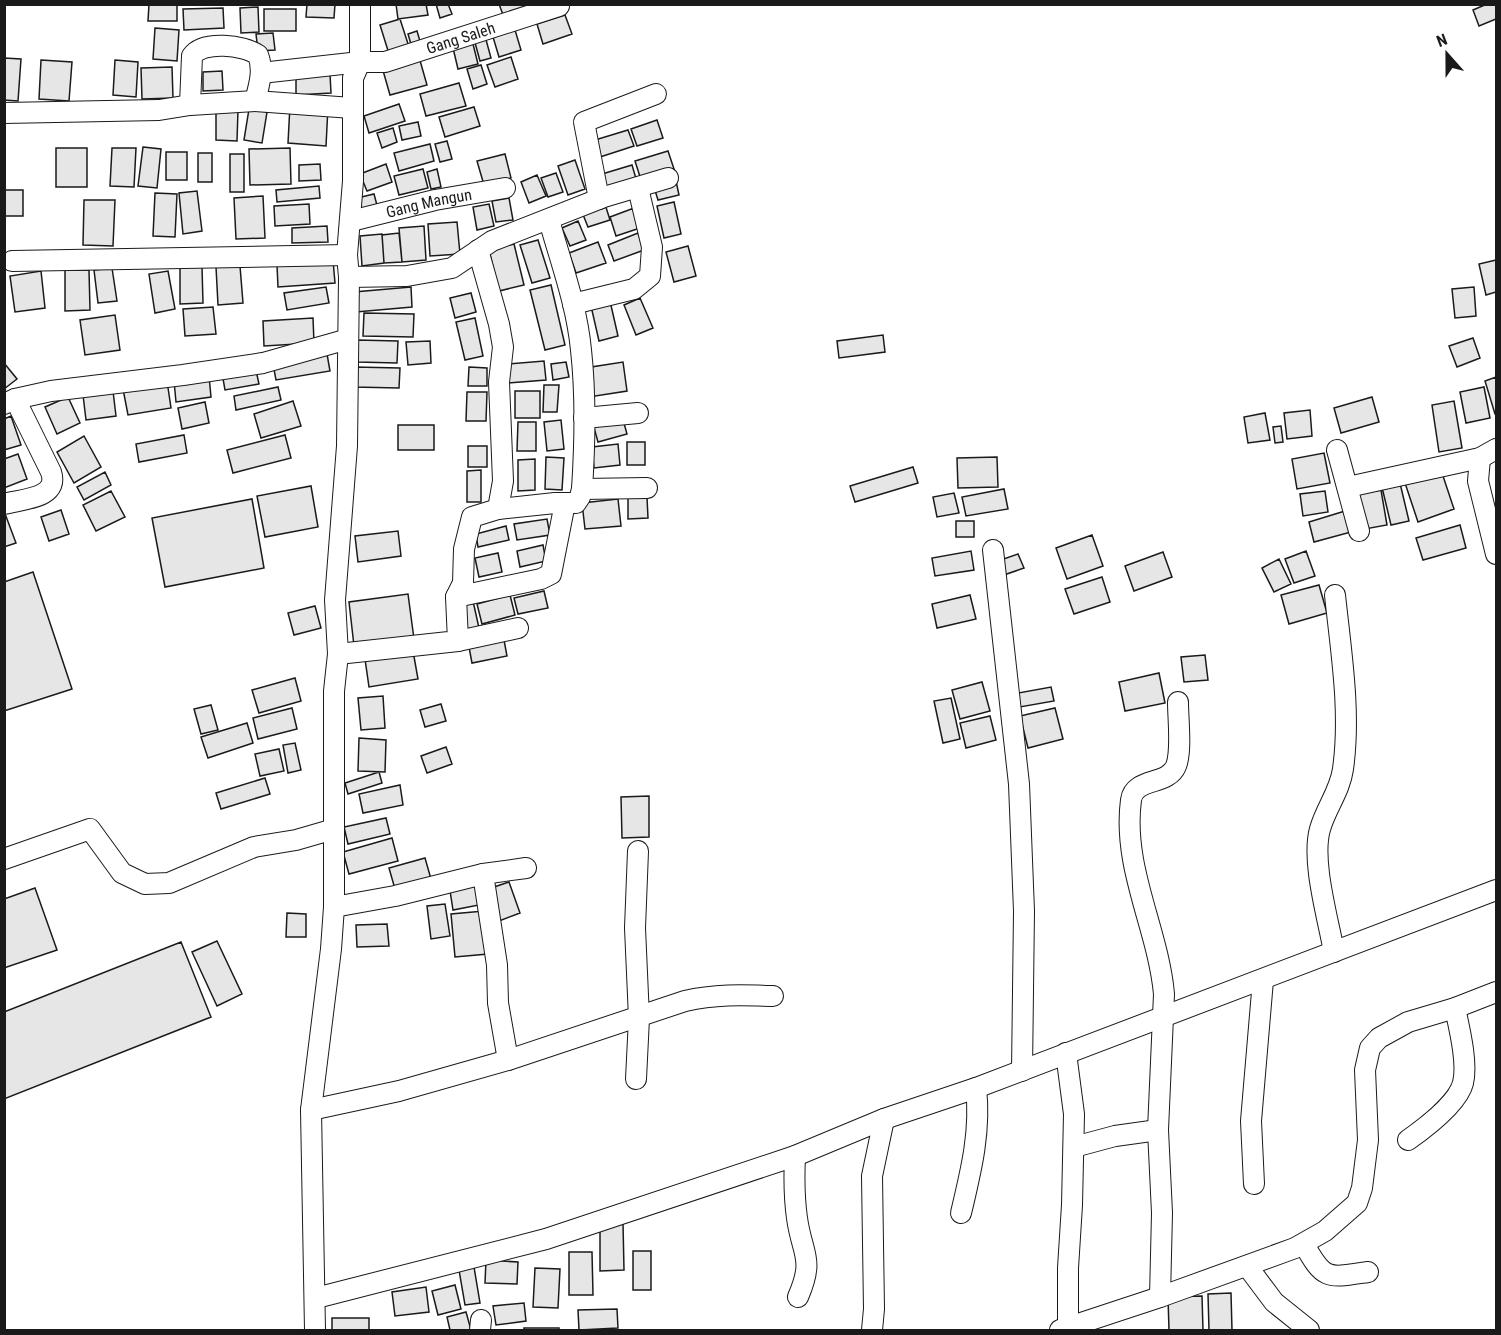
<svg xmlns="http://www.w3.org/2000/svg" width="1501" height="1335" font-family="'Roboto Condensed',sans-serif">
<rect width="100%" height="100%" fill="#fff"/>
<!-- building -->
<path fill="#e6e6e6" stroke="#1a1a1a" stroke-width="1.5" d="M149 4H177V21H148Z
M307 4H335L334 18 306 17Z
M396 4H426L428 15 398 19Z
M436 4H448L452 14 440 18Z
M499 4H547L505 20Z
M1487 4H1496V19L1479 26 1473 10Z
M258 7 259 32 241 33 240 8Z
M223 8 224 28 184 30 183 9Z
M264 9H296V31H264Z
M565 15 572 34 543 44 537 24Z
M400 19 410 50 390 57 380 25Z
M155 28 179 30 177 61 153 59Z
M515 30 521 50 499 57 493 37Z
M417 31 422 48 413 51 408 34Z
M273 33 275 50 258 51 256 34Z
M485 36 491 58 480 61 474 39Z
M473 44 478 64 458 69 453 48Z
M419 57 427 85 390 95 382 67Z
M511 57 518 79 495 87 487 65Z
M4 58 21 59 18 101 4 100Z
M41 60 72 62 69 101 39 99Z
M115 60 138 62 136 97 113 95Z
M481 65 487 84 473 89 467 69Z
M172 67 173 98 142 99 141 68Z
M222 71 223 90 203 91V72Z
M330 74 331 93 296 95V76Z
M459 83 466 106 426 116 420 94Z
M399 104 405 121 369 133 364 116Z
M290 105 328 107 326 146 288 143Z
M474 107 480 126 445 137 439 117Z
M216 109 238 110 237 141 216 140Z
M249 109 267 112 262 143 244 140Z
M657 120 663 138 637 146 631 129Z
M418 122 421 136 402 140 399 126Z
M393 128 397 142 382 148 377 133Z
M628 130 634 146 600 157 595 140Z
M447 141 452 159 440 162 435 144Z
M430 144 434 161 399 171 394 153Z
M143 147 161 149 157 188 138 186Z
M56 148H87V187H56Z
M112 148H136L134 187 110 186Z
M290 148 291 184 250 185 249 149Z
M668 151 675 172 642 183 635 161Z
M166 152H187V180H166Z
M198 153H212V182H198Z
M230 154H244V192H230Z
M505 154 511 178 484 185 477 161Z
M575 160 585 189 568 195 558 166Z
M320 164 321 180 299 181V165Z
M386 164 392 182 367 191 360 174Z
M632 165 637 182 608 191 602 174Z
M423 169 428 188 399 195 394 176Z
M437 169 441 187 431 189 427 172Z
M556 173 563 192 548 197 541 178Z
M537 175 546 196 529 203 521 182Z
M676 181 679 195 658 200 654 187Z
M319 186 320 198 277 202 276 190Z
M4 190H23V216H4Z
M197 191 202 231 183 234 179 193Z
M155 193 177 194 175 237 153 236Z
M374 194 378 209 357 214 353 199Z
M263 196 265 238 236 239 234 198Z
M509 198 513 220 496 222 492 201Z
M84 200H115L113 246 83 245Z
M674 202 681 234 664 238 657 206Z
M309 204 310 224 275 226 274 206Z
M489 204 494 226 477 230 473 207Z
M605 204 610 220 588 227 582 212Z
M634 208 640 228 616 236 610 217Z
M578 221 586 240 570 246 562 228Z
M457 222 460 254 430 256 428 224Z
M327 226 328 242 292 243V228Z
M424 226 426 260 402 262 399 228Z
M399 233 402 262 384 263 382 235Z
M638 233 644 250 614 261 608 245Z
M382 234 384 263 362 266 360 236Z
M538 240 550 278 532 283 520 245Z
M598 242 606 263 576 273 569 253Z
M514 244 524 285 499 291 489 250Z
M688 246 696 276 674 282 666 252Z
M333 260 335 283 278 287 277 265Z
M1496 260V292L1486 295 1479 264Z
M240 266 243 303 218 305 216 267Z
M180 267H202L203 303 180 304Z
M112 268 117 301 98 303 94 270Z
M65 270H89L90 310 65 311Z
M41 271 45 308 15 312 10 276Z
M168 271 175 309 155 313 149 274Z
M551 285 565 345 545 350 530 290Z
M326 287 329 303 287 310 284 293Z
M411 287 412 307 356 312 354 292Z
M1474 287 1476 316 1455 318 1452 289Z
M471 293 476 312 455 318 450 298Z
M640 298 653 328 636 335 624 305Z
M610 301 618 336 599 341 591 306Z
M213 307 216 334 185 336 183 309Z
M364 313 414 314 413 337 363 336Z
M115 315 120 350 85 355 80 320Z
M313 318 314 343 264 346 263 321Z
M475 318 483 356 465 360 456 322Z
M883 335 885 352 839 358 837 341Z
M1473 338 1480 358 1457 367 1449 346Z
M357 340 398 341 397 363 357 362Z
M430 341 431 363 408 365 406 342Z
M327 354 330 371 276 380 273 364Z
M544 361 546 380 508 383 507 364Z
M566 362 569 377 553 380 551 364Z
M623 362 627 391 589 397 585 368Z
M4 363 17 379 4 389Z
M255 366 259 384 225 390 222 373Z
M354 367 400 368 399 388 353 387Z
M469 367 487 368V386H468Z
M209 376 211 397 176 402 174 381Z
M1496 377V414H1495L1485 381Z
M167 381 171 408 128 415 123 389Z
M544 385H559L557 412H543Z
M278 387 281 400 236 410 234 396Z
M1484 387 1490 418 1466 423 1460 392Z
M113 391 116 416 86 420 83 395Z
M515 391H540V418H515Z
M467 392H487L486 421H466Z
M68 397 80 423 57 434 45 407Z
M1372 397 1379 422 1341 433 1334 408Z
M293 401 301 426 261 438 254 414Z
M1454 401 1462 448 1439 452 1432 405Z
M205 402 209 423 182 429 178 408Z
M1310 410 1312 436 1287 439 1284 413Z
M1265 413 1270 440 1248 443 1244 417Z
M11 416 21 445 4 450V419Z
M622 416 627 434 598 442 593 424Z
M561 420 564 449 547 451 544 422Z
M518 422H536V451H517Z
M398 425H434V450H398Z
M1281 426 1283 442 1275 443 1273 427Z
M184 435 187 453 139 462 136 444Z
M285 435 291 458 233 473 227 450Z
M84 436 101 467 74 483 57 452Z
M627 442H645V465H627Z
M618 444 620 465 594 468 592 447Z
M468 446H487V467H468Z
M1324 453 1330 483 1297 489 1292 459Z
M18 454 27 479 4 488V459Z
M546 457 564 458 562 490 545 489Z
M997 457 998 487 958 488 957 458Z
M535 459V490L518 491V460Z
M913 467 918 483 855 502 850 486Z
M1440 467 1454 509 1418 522 1404 480Z
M481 470V502H467V471Z
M105 472 111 485 84 500 77 487Z
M1399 479 1409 521 1391 525 1381 483Z
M311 486 318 527 265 537 257 496Z
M1004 489 1008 509 966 516 962 497Z
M1381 490 1387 525 1365 529 1359 494Z
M111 491 125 517 96 531 83 505Z
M1325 491 1328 512 1303 516 1300 494Z
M954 493 959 513 937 517 933 497Z
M647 497 648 518 628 519V498Z
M252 499 264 568 165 587 152 518Z
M618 499 621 526 585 529 582 503Z
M61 510 69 534 49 541 41 517Z
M4 511 16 543 4 547Z
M1345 511 1351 532 1314 542 1309 522Z
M547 519 550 535 517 540 514 524Z
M956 521H974V537H956Z
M1460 525 1466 548 1423 560 1416 538Z
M506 526 509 540 478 547 476 534Z
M398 531 401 556 358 562 355 536Z
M1092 535 1103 566 1067 579 1056 548Z
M543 545 546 561 520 567 517 551Z
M971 551 974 570 935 576 932 558Z
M1306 551 1315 576 1294 583 1285 559Z
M1163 552 1172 577 1134 591 1125 566Z
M498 553 502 572 479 577 475 558Z
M1018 554 1024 568 1001 576 995 562Z
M1279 559 1291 584 1274 592 1262 568Z
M33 572 72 689 4 711V582Z
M1102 577 1110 602 1074 614 1065 589Z
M1319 585 1327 613 1289 624 1281 595Z
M544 591 548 608 518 614 514 598Z
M408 594 414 639 354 646 349 602Z
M510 595 515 615 482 624 477 604Z
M970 595 976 619 937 628 932 604Z
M473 601 479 628 466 631 461 604Z
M315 606 321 628 294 635 288 613Z
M504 640 507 656 472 663 469 647Z
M413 651 418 679 369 687 365 659Z
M1205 655 1208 680 1184 682 1181 657Z
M1159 673 1165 703 1125 711 1119 682Z
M295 678 301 701 259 713 252 690Z
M982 682 990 711 960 719 952 690Z
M1051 687 1054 701 1020 707 1018 693Z
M383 696 385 728 361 730 358 698Z
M951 698 960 739 943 743 934 701Z
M441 704 446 721 425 727 420 710Z
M211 705 218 730 201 734 194 709Z
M292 708 297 729 258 739 253 718Z
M1055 708 1063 739 1028 748 1020 716Z
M990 716 996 740 966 748 960 723Z
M247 723 253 743 208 758 201 737Z
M359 738 386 740 385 772 358 771Z
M295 743 301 770 288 773 283 745Z
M446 747 452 764 427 773 421 756Z
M279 749 284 771 260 776 255 754Z
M379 772 382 783 348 794 345 783Z
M265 778 270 794 221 809 216 793Z
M400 785 403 805 363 813 359 794Z
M649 796V837L622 838 621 797Z
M386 818 390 834 348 844 344 827Z
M392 838 398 861 349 874 343 852Z
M425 858 431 879 395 889 389 868Z
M475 880 479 905 453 910 449 884Z
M509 882 520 913 499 921 488 889Z
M35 888 57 950 4 968V899Z
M445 904 450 936 431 939 427 906Z
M484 911 488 954 455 957 451 914Z
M287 913 306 914V937H286Z
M387 924 389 946 357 947 356 925Z
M217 941 242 994 217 1006 192 952Z
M181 942 211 1017 4 1099V1012Z
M623 1223 624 1270 600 1271V1224Z
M633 1251H651V1290H633Z
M569 1252H592L593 1295H569Z
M486 1260 518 1262 517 1284 485 1283Z
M474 1267 480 1303 465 1305 459 1270Z
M535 1268 560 1269 558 1308 533 1307Z
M455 1285 461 1309 438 1315 432 1291Z
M426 1287 429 1312 395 1316 392 1292Z
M1231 1293 1232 1330H1209L1208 1294Z
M1202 1296 1203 1330H1169L1168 1297Z
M524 1303 526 1321 496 1325 493 1306Z
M617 1309 618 1328 579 1330 578 1310Z
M466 1312 471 1330H450L447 1317Z
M332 1318H369V1330H332Z
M524 1328H559V1330H524Z"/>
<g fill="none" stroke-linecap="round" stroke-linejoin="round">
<!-- minor casing -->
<g stroke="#1a1a1a" stroke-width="22">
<g id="minor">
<path id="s1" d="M261 73 360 62H385L559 6"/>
<path d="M190 105 192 56C203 40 244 45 258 55 264 70 259 86 255 101"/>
<path d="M4 113 159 110 190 105 255 101 352 108"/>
<path d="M599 199 584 122 656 94"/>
<path id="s2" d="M351 221 435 200 505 188"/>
<path d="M12 261 347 255"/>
<path d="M349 277 407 276 452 268 492 241 604 197 668 178"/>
<path d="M573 304 634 289 650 276 652 247 638 188"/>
<path d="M4 404 15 399 51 391 183 375 263 363 348 339"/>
<path d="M584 418 638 413"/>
<path d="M1337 450 1359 531"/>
<path d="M1480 458 1478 481 1496 554"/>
<path d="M1348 487 1480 458 1496 449"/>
<path d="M582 489 647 488"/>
<path d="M4 504C21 499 60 499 51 472L15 399"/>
<path d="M498 509 555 503H576L580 497 582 489C585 443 586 395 581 350 577 306 561 263 549 220"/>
<path d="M993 550 1019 784 1024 911 1022 1071"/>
<path d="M456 597 541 579 551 574 565 503"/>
<path d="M458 641 518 628"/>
<path d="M338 654 458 641 456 597 463 583 464 549 472 517 498 509 503 481 499 382 503 347 499 324 478 250"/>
<path d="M4 859 90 829 122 873 145 884 169 883 254 847 296 840 334 829"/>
<path d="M483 874 497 965 498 1003 508 1060"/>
<path d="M334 907 395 896 483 874 526 868"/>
<path d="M1334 952C1328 918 1311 861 1320 829 1326 808 1340 791 1343 769 1351 712 1341 652 1335 595"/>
<path d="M1066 1053 1074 1114 1072 1205 1068 1268V1327"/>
<path d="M636 1079 639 1018 635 928 638 851"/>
<path d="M311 1110 399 1091 508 1060 685 1001C715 994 742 995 773 996"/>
<path d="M1408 1140C1425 1128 1458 1103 1463 1083 1468 1063 1459 1027 1455 1008"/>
<path d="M1074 1147 1115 1136 1158 1130"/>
<path d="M795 1156C794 1177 794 1197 797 1218 802 1255 815 1258 798 1297"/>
<path d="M1254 1184 1251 1121 1263 980"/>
<path d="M961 1213C971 1171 981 1131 976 1088"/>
<path d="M1304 1244C1324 1281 1328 1278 1368 1272"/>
<path d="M1247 1266 1274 1302 1309 1330"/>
<path d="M1160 1297 1162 1213 1158 1130 1164 994C1158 928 1122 868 1131 800 1134 777 1168 786 1176 766 1182 751 1178 720 1178 702"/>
<path d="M316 1298 546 1239 795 1156 884 1119 976 1088 1496 890"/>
<path d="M315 1330 311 1110 331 949 334 907V691L338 654 335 600 347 446 349 277 347 255 353 181V78L360 62V4"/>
<path d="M480 1330 481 1320"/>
<path d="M872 1330 874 1309 872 1176 884 1119"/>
<path d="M1060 1330 1160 1297 1295 1248 1325 1231 1357 1203 1362 1188 1368 1140 1365 1070 1370 1048 1379 1038 1408 1022 1455 1008 1496 992"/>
</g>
</g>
<!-- minor -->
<use href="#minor" stroke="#fff" stroke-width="20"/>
</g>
<g text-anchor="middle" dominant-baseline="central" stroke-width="4.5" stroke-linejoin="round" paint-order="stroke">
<!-- street labels -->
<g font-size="16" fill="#1a1a1a" stroke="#fff">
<text stroke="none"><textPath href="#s1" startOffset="204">Gang Saleh</textPath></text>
<text stroke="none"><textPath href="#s2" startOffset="80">Gang Mangun</textPath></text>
</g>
</g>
<!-- border -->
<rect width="1501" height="1335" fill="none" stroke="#1a1a1a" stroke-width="12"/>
<!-- north arrow -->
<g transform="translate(1447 54) rotate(339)" stroke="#ffffff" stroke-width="4.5" paint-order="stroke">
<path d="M0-4.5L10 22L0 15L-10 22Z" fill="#1a1a1a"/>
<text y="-9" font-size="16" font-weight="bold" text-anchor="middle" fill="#1a1a1a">N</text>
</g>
</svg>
